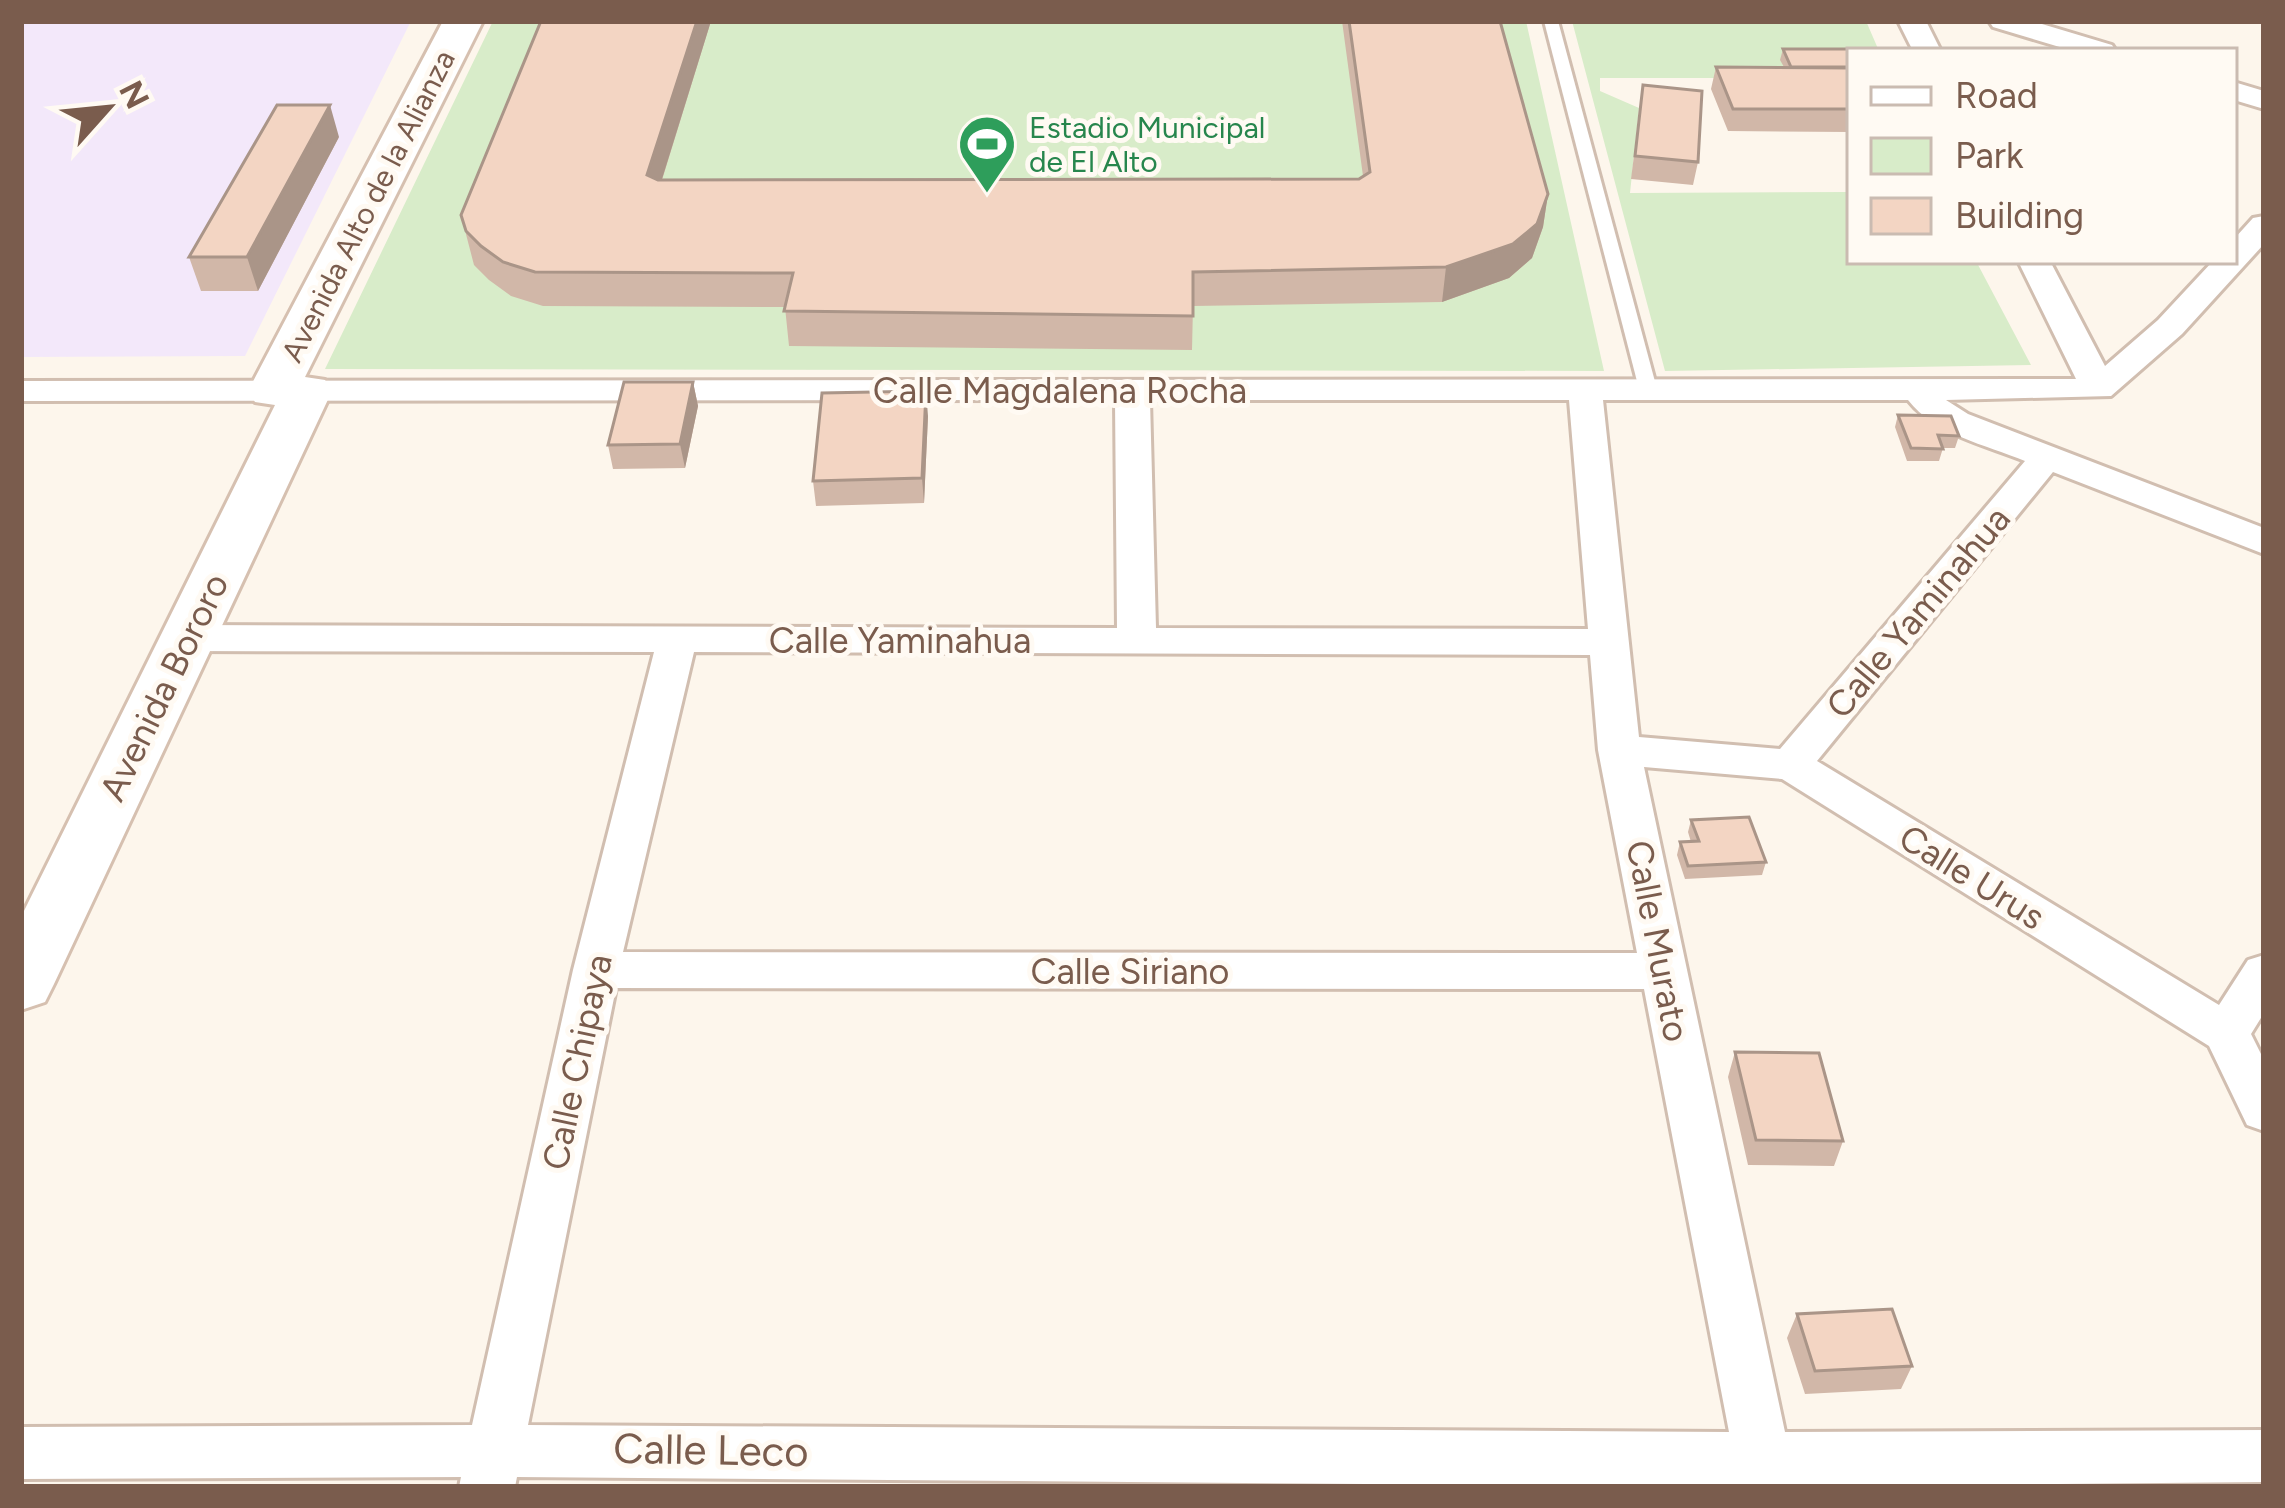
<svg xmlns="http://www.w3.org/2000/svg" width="2285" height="1508" font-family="Figtree,sans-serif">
<rect width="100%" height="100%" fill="#fdf6ec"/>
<!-- education -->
<path fill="#f3e8fa" d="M21 21H411L245 356 21 357Z"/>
<!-- green -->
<path fill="#d8ecc9" d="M493 21H1526L1604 371 325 369Z
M1572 21H1866L1879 51H1850V78H1600V91L1639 108 1630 193 1850 192V261H1976L2031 365 1665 371Z"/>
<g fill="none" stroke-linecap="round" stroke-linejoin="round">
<!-- lane casing -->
<g stroke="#d1beb0" stroke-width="6">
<path id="lane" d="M1544 21H1558L1657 389 1654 393H1642L1639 389Z"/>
</g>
<!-- street casing -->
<g stroke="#d1beb0" stroke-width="6">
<path id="street" d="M1898 21H1926L1941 51H1913Z
M1989 21H2032L2112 45 2116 51H2073L1993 27Z
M2234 82 2264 91V109L2234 100Z
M2264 216V244L2182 334 2111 396 1946 400 1968 414 2264 528V554L2053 472 1817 761 2219 1005 2248 960 2264 955V1013L2251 1034 2264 1060V1131L2247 1125 2209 1046 1782 779 1644 767 1785 1432 2264 1430V1482L1740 1487 517 1477 515 1487H459L461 1477 21 1479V1427L472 1425 573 970 654 652 188 651 174 647 168 638 174 629 188 625 1117 628 1115 400 21 401V381L2076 379 2018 261H2050L2105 366 2158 320 2213 261H2234V239L2253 218ZM1150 400H1569L1588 629 1156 628ZM1603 400H1908C1934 434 1986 445 2025 461L1780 749 1639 737ZM694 652 1590 655 1598 750 1637 953 623 952ZM616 988 1644 989 1729 1432 528 1425Z"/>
</g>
<!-- secondary casing -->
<g stroke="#d6c0b0" stroke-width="6">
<path id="secondary" d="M443 21H483L305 377 325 380 332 391 54 984 45 1002 21 1010V917L275 405 255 402 248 391Z"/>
</g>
<!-- lane -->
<use href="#lane" fill="#fff" fill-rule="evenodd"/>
<!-- street -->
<use href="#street" fill="#fff" fill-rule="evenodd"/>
<!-- secondary -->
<use href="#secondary" fill="#fff" fill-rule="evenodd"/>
</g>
<!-- wall -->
<path fill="#d1b7a8" d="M541 21H711L662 180 1359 179 1363 176 1342 21H1500L1548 194 1543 227 1532 258 1509 278 1442 302 1193 306 1192 350 789 346 785 307 543 306 511 296 489 280 474 265 461 215Z
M1783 49 1850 51V132L1728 131 1711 89 1716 67H1784L1780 60Z
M1643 85 1698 162 1693 185 1631 179Z
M339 137 258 291H201L189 257Z
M693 382 698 406 685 468 613 469 608 445Z
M1898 415 1959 436 1955 448H1943L1939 461H1907L1895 427Z
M928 416 924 503 816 506 813 481Z
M1691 820 1766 862 1762 875 1685 879 1677 855 1680 842H1691L1688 832Z
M1735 1052 1843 1141 1834 1166 1748 1165 1728 1077Z
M1797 1314 1912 1366 1901 1389 1805 1394 1787 1338Z"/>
<!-- shaded-wall -->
<path fill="#aa9588" d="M697 21H711L653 208 647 175Z
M330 105 339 137 258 291 247 257Z
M1548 194 1543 227 1532 258 1509 278 1442 302 1446 267Z
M693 382 698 406 685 468 680 444Z
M926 391 928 416 924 503 922 478Z"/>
<!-- building -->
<path fill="#f3d5c3" stroke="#aa9588" stroke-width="3" d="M541 21H697L647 175 658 180 1359 179 1370 172 1349 21H1500L1548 194 1537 224 1513 244 1446 267 1193 272V316L784 311 793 273 535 272 503 262 481 246 466 231 461 215Z
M1783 49H1861L1862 51H1850V67H1791Z
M1716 67 1849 68 1850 109H1733Z
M1643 85 1702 91 1698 162 1635 156Z
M277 105H330L247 257H189Z
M624 382H693L680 444 608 445Z
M926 391 922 478 813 481 822 393Z
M1898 415 1951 416 1959 436 1938 435 1943 449 1911 448Z
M1749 817 1766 862 1688 866 1680 842 1699 841 1691 820Z
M1735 1052 1819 1053 1843 1141 1756 1140Z
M1892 1309 1912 1366 1815 1371 1797 1314Z"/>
<!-- icons -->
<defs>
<g id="stadium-pin" transform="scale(3)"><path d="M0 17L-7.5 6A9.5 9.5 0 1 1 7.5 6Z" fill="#2e9e5b" stroke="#fffaf3"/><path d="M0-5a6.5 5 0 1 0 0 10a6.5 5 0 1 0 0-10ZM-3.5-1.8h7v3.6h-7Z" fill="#fff"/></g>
</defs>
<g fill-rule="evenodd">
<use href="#stadium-pin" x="987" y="144"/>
</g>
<g text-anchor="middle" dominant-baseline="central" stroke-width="10" stroke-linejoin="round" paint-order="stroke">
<!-- far-leisure labels -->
<g font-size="30" fill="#27864d" stroke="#fffaf3" text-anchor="start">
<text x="1029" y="127">Estadio Municipal<tspan x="1029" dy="34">de El Alto</tspan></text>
</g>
<!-- far-street labels -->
<g font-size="30" fill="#7a5c4d" stroke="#fffaf3">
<text transform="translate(368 206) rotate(-63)">Avenida Alto de la Alianza</text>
</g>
<!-- street labels -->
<g font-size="36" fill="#7a5c4d" stroke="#fffaf3">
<text x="1060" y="390">Calle Magdalena Rocha</text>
<text transform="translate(1918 612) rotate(-50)">Calle Yaminahua</text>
<text x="900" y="640">Calle Yaminahua</text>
<text transform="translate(164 687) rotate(-64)">Avenida Bororo</text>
<text transform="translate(1972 877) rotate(32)">Calle Urus</text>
<text transform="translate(1658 941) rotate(79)">Calle Murato</text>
<text x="1130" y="971">Calle Siriano</text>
<text transform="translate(577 1062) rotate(-78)">Calle Chipaya</text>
</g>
<!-- near-street labels -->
<g font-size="42" fill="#7a5c4d" stroke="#fffaf3">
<text transform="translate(711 1450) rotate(1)">Calle Leco</text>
</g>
</g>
<!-- border -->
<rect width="2285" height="1508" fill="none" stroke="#7a5c4d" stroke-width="48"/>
<!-- legend -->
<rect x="1847" y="48" width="390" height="216" fill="#fffaf3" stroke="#cabbb1" stroke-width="3"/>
<rect x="1871" y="87" width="60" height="18" fill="#ffffff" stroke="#cabbb1" stroke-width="3"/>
<text x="1955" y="108" font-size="36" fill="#7a5c4d">Road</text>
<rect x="1871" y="138" width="60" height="36" fill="#d8ecc9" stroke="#cabbb1" stroke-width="3"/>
<text x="1955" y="168" font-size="36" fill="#7a5c4d">Park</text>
<rect x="1871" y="198" width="60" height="36" fill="#f3d5c3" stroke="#cabbb1" stroke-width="3"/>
<text x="1955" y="228" font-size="36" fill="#7a5c4d">Building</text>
<!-- north arrow -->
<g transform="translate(108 108) rotate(63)" stroke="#fffaf3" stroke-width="9" paint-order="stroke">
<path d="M0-9L21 45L0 30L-21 45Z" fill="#7a5c4d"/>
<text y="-18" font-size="33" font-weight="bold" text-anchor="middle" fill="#7a5c4d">N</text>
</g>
</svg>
